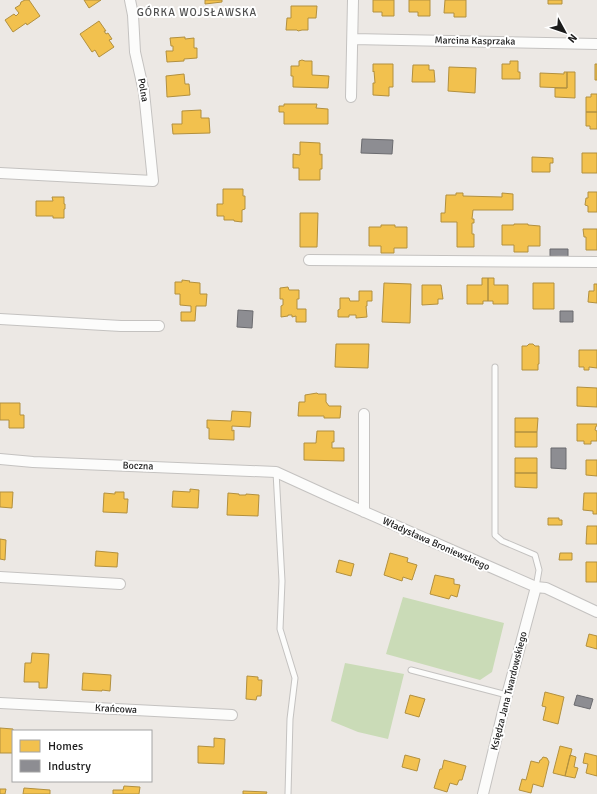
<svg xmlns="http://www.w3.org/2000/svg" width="597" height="794" font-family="Signika,sans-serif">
<rect width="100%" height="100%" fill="#ece8e4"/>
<!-- forest -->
<path fill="#cadbb7" d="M403 597 504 623 492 672 480 680 386 654Z
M345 663 404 674 388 739 358 732 331 721Z"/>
<!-- homes -->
<path fill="#f2c14e" stroke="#b2903f" d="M25 0H29L40 16 27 25 26 23 13 32 5 20 14 14 16 16 19 13 15 8 20 5 21 2Z
M84 0H101L89 8Z
M205 0H222V2L205 4Z
M373 0H394V16H382V12H373Z
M409 0H430V16H418V12H409Z
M445 0H466V17H454V13H444Z
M548 0H562V4H548Z
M291 6H317L316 18H308V30H302L298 31 297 30H286L287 18H291Z
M99 21 106 31H104L106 34 108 33 112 39 109 40 114 47 99 57 95 50 92 52 80 34Z
M185 37V39L194 38V48H197V58L184 59V61L167 62 166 51H173V46H171L170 38Z
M302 60 305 61H312V75L329 76 328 88 293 87V76H291V66H299V61Z
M510 61H518V72H520V79H502V64H510Z
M373 64H393V87H389V96L373 95V83H375L374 71 373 72Z
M595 64H597V80H595Z
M413 65H429V70H434L435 82H412Z
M449 67 476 68 475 93 448 91Z
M564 72H567V88L540 87V73L564 74Z
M567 72H575V98L555 97V88H567Z
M184 74 185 84H189L190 95 167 97 166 76Z
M591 94H597V112H586V97H591Z
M284 104H317L316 108 328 109V124H284V112H279V106H284Z
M201 110V118H209L210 133 173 134 172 124H182V111Z
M586 112H597V129H590V126H586Z
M300 142 320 143V155L322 154V169H320V180H299V168H293V154L300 155Z
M582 153H597V173H582Z
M532 157 553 158V163H550V172H532Z
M223 189H243V196H245V209L242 210V222L234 221V220H224V216H217V204H223Z
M588 192H597V212H588V206L585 205 586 198H588Z
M456 193H463V196L502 197V193L513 194V210H473L472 219H474V223H472V234H474V247H457V222H441V213H445L446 195H456Z
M52 197H64V204H65V209H64V218H53V216H36V201H53Z
M300 213H318L317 247H300Z
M514 224H528V225L540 226V246H528V252H514V245H502V225H514Z
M381 225H395V227H407V248H394V253H381V246H369V227H381Z
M583 229H597V250H586V237H584Z
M482 278H488V301H483V304H467V285H482Z
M488 278H494V285H508V304H493V301H488Z
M182 280 190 281 189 282 200 283V294H207L206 306H196L195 321H181V312H191V306L180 305V294H175V282H182Z
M384 283 411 284 410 323 382 322Z
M533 283H554V309H533Z
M594 284H597V303L588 302 589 291H594Z
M422 285H441L443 299H438V304L422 305Z
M288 287 289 290H299V299H297V309H306V322H296V316L292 317V315H288V316L281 317V306L283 305V299H280V288Z
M359 291H372V301H367V306H366L367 317 356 318V315H349V317H338V310L340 309V298H349L350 301H359Z
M336 344H369L368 368 335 367Z
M529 344H533L535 346H539V364H538V370H522V346H527Z
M579 350H597V368L589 367V370H584V367H579Z
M577 387 597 388V407L577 406Z
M317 393 318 394H326V402L329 406H341L340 418H324V416H298L299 402H305V395Z
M0 403H20V415H24V428H9V420H0Z
M232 411 251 412 250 427 232 426V431L234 430V440L209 439V428H207V420L231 421Z
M515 418H538L537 432H515Z
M577 424H597V426H596L595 430 597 431V441H591V444H584V441H577Z
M317 431H334V442H332V448H344V461L304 460V443H316Z
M515 432H537V447H515Z
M515 458H537V473H515Z
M586 460H597V476L586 475Z
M515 473H537V488L515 487Z
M190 489 199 490 198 508 172 507 173 491 190 492Z
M0 492H13L12 508 0 507Z
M115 492H124V499H128L127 513 103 512 104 493 115 494Z
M228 493 239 494V495H246V494L259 495 258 516 227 515Z
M584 493H597V514H593V511L583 510Z
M548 518H559V520H562V525H548Z
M587 526H597V544H586Z
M0 539 6 540 5 560 0 559Z
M96 551 118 553 117 567 95 566Z
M390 553 408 558 407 562 417 565 412 580 403 577 402 581 384 575Z
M560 553H572V560H559Z
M339 560 354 564 351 576 336 572Z
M586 562H597V582H586Z
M435 575 454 579V584L460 585 457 597 451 595 449 599 430 594Z
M589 634 597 636V649L586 646Z
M32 653 49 654 47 688H39V682H24L25 663H31Z
M83 673 111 675 110 691 102 690V691L82 690Z
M247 676 258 677V680H262L261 696H257L256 700 246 699Z
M545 692 564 697 558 724 543 720 546 707 542 706Z
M410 695 425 699 419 717 405 713Z
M0 728 13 729V753H0Z
M214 738 225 739 224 764 198 763V746L214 747Z
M560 746 572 749 565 776 553 773Z
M585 753 597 756V776L586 773 588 764 583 763Z
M405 755 420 759 417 771 402 767Z
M570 755 576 757 574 767 578 768 575 778 565 776Z
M543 757 547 758 549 762 543 787 533 784 531 793 519 790 522 779 526 780 531 761 539 763 540 760H541Z
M444 760 466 766 462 780H459L457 785 450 783 447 792 434 788 440 769H442Z
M124 786 140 787 139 794H113V790H123Z
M24 788 50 790V794H23Z
M0 789H6L5 794H0Z
M243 791 267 792 266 794H243Z"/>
<!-- industry -->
<path fill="#8d8d92" stroke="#6b6b6f" d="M362 139 393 140 392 154 361 153Z
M550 249H568V257L550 256Z
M238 310 253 311 252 328 237 327Z
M560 311H573V322H560Z
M551 448H566V469L551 468Z
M577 695 593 699 590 709 574 705Z"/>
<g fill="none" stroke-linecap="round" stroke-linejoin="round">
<!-- lane casing -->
<g stroke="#c4c2c0" stroke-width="7">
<path id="lane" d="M495 367V535L502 541 535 555 539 570 536 587
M276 472 282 581 280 629 295 678 290 719 288 794
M411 670 507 695"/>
</g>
<!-- street casing -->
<g stroke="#c4c2c0" stroke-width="12">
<path id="street" d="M353 39 597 44
M351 97 353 0
M0 173 153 181 144 92 135 52 133 15 130 0
M309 260 597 262
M0 319 121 326H159
M0 459 33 462 276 472 333 498 536 587 546 588 597 612
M364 512V414
M0 577 120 584
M0 703 232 715
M483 794 507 695 536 587"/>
</g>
<!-- lane -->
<use href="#lane" stroke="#fcfcfb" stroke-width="5"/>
<!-- street -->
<use href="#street" stroke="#fcfcfb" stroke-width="10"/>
</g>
<g text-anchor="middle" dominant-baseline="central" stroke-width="4" stroke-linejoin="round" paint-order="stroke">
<!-- street labels -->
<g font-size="10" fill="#1c1c1c" stroke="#fff">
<text transform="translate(475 41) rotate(1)">Marcina Kasprzaka</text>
<text transform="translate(143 90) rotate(80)">Polna</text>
<text transform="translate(138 466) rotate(2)">Boczna</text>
<text transform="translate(436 544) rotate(24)">Władysława Broniewskiego</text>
<text transform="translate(509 691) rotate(-76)">Księdza Jana Twardowskiego</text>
<text transform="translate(116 709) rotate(3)">Krańcowa</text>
</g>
<!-- neighbourhood labels -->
<g font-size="11" letter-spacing="1" fill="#4f4f4f" stroke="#fff">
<text x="197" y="12">GÓRKA WOJSŁAWSKA</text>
</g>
</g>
<!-- legend -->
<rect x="12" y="730" width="140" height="52" fill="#ffffff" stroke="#a4a4a4"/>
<rect x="20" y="740" width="20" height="12" fill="#f2c14e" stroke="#a4a4a4"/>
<text x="48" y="750" font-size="12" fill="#1c1c1c">Homes</text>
<rect x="20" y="760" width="20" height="12" fill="#8d8d92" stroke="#a4a4a4"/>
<text x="48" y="770" font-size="12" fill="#1c1c1c">Industry</text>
<!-- north arrow -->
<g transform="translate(565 32) rotate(130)" stroke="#ffffff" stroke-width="3" paint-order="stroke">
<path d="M0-3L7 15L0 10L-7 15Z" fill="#1c1c1c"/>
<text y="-6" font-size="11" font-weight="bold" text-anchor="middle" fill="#1c1c1c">N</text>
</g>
</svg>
